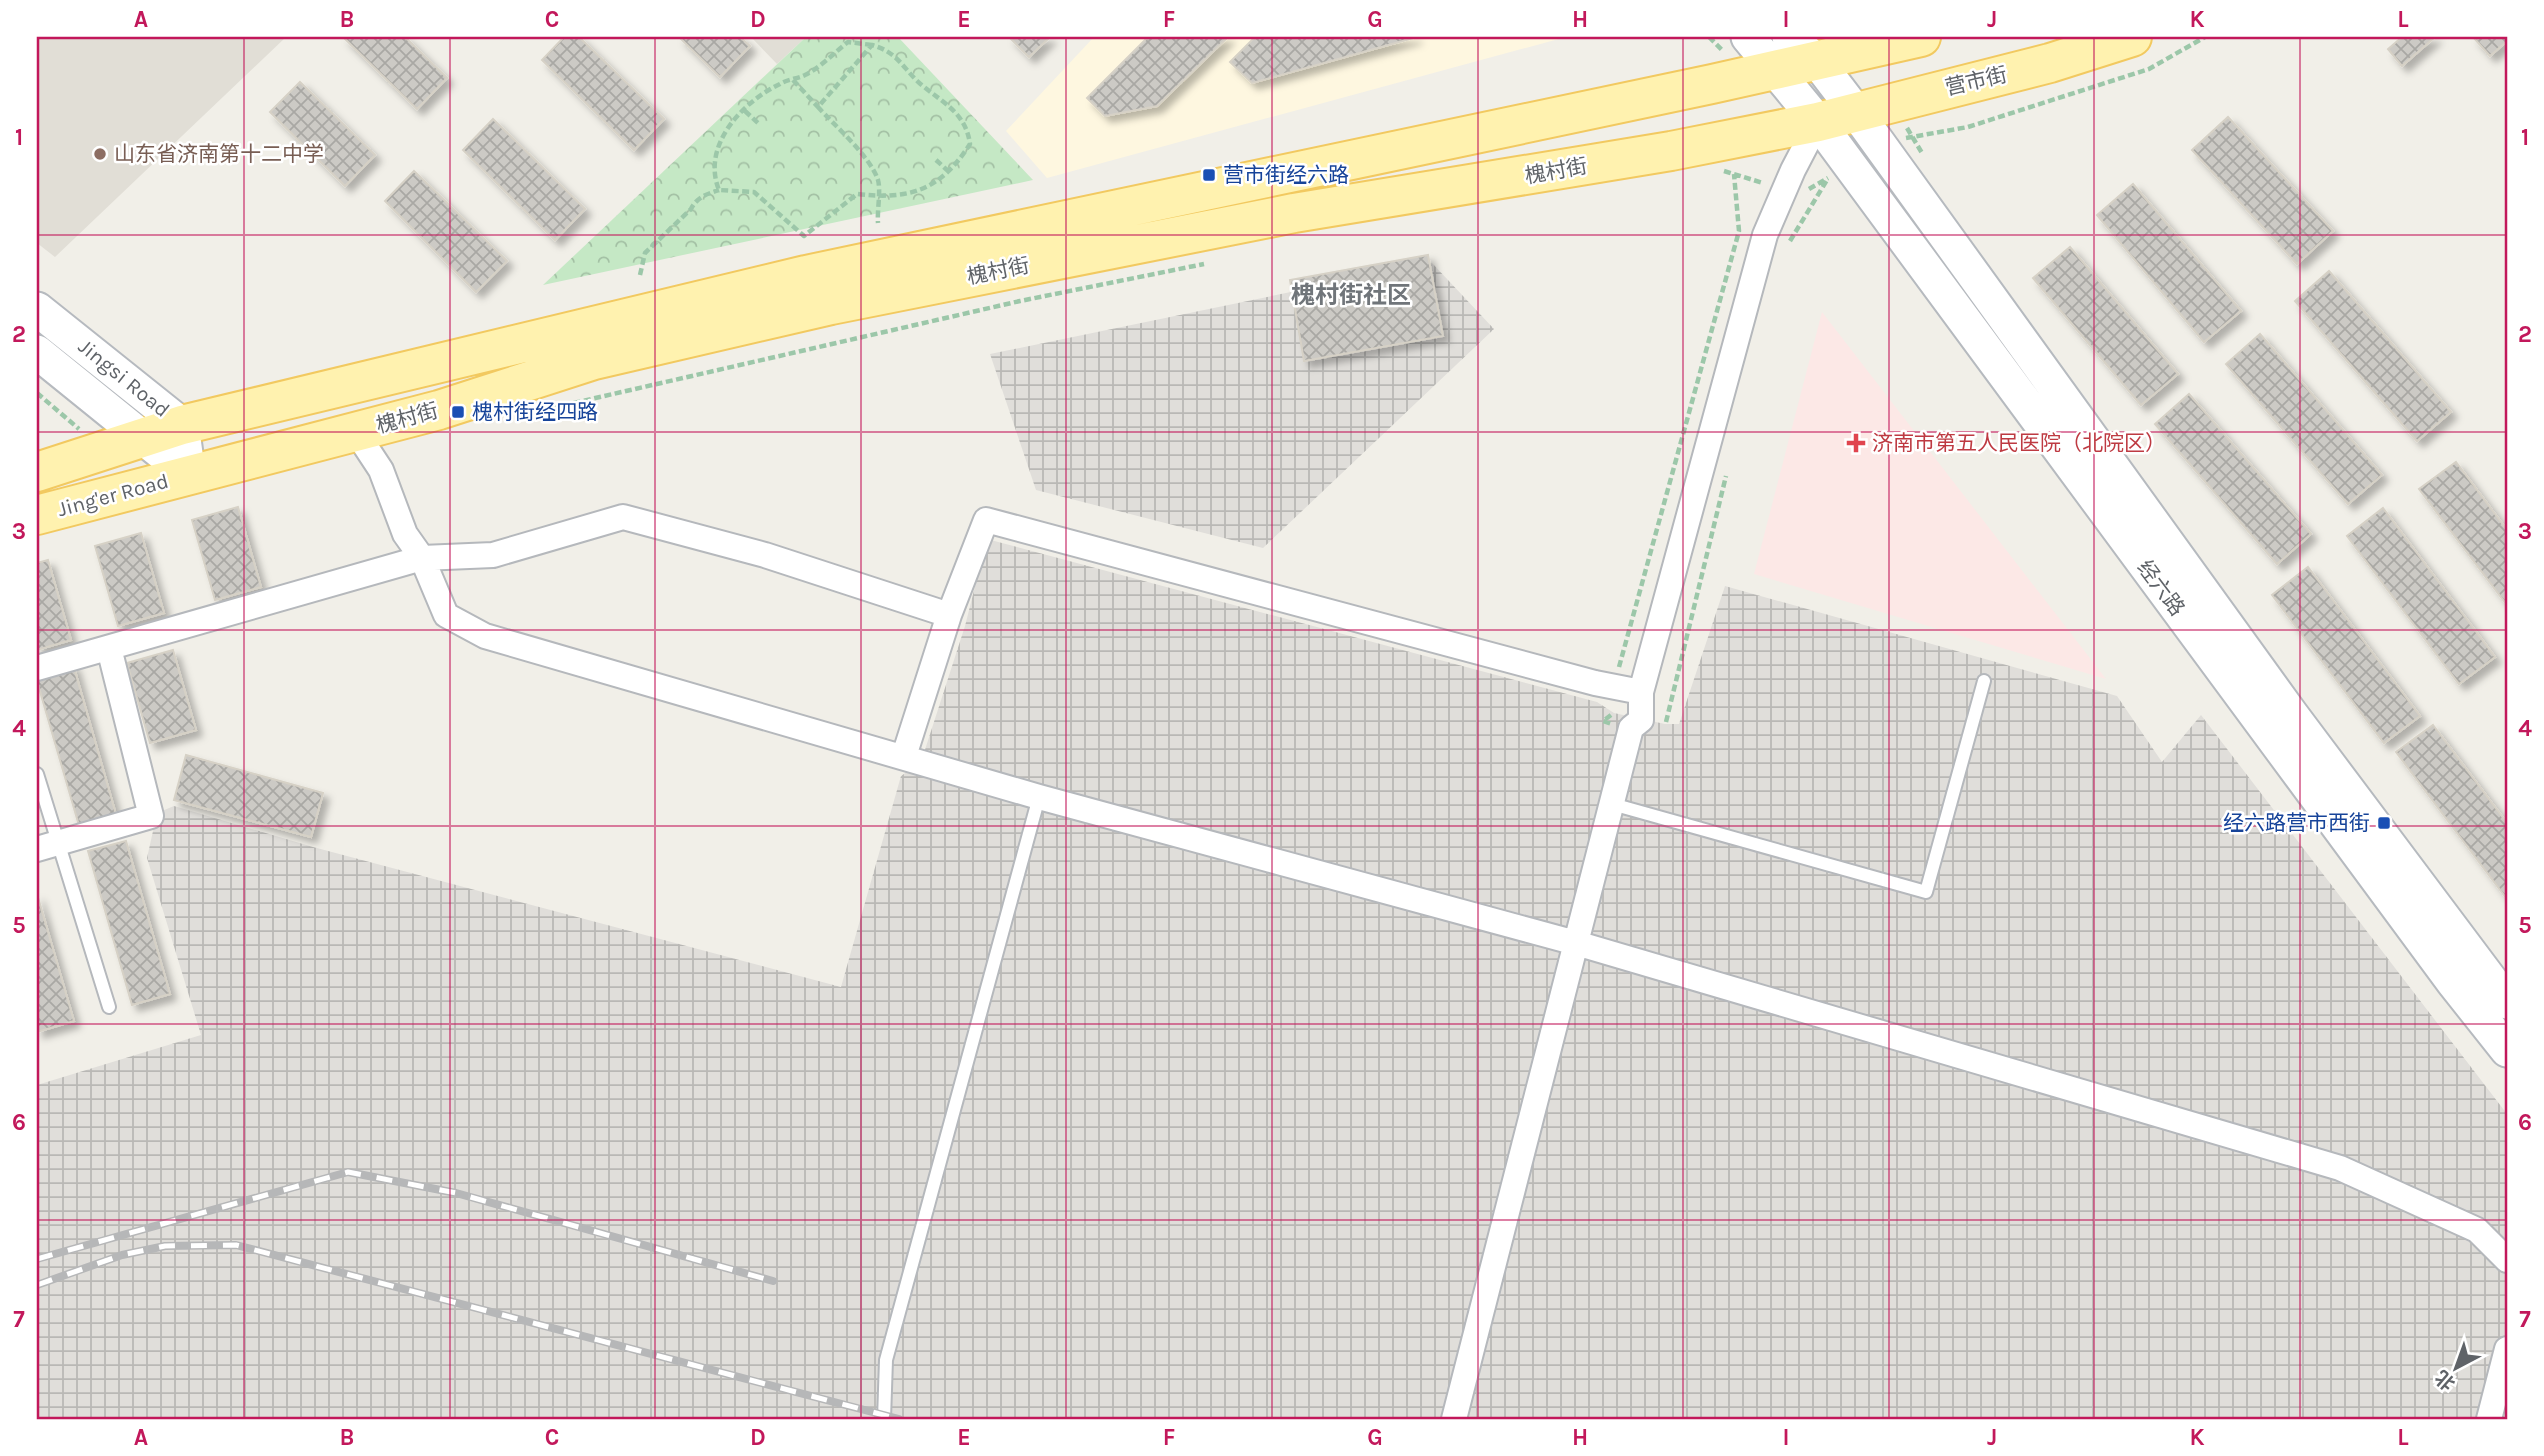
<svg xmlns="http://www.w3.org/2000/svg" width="2544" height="1456" font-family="Karla,'Noto Sans SC',sans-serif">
<defs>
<pattern id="industrial-grid" width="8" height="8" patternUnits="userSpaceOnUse" patternTransform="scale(1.75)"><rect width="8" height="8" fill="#e0deda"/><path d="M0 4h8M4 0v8" fill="none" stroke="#b9b8b5"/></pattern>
<pattern id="park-crowns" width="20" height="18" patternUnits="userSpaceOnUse" patternTransform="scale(1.75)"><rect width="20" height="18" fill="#c5e8c5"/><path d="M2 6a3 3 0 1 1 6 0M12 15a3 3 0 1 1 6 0" fill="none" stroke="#a3c0a4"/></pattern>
<pattern id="building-cross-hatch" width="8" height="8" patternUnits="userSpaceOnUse" patternTransform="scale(1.75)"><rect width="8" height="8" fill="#cccac5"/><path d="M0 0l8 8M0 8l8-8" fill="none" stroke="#a9a8a4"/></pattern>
<filter id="shadow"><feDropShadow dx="6" dy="6" stdDeviation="3.5" flood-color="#0004"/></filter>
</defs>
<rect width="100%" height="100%" fill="#f1efe8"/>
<!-- commercial -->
<path fill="#fef7e0" d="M1094 37H1566L1047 178 1006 131Z"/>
<!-- industrial -->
<path fill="url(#industrial-grid)" d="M1432 263 1494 329 1263 548 1036 490 990 354Z
M987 539 1597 702 1614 713 1665 724H1679L1725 586 2117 696 2162 762 2201 715 2507 1114V1419H37V1085L201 1035 147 858 157 813 174 806 313 847 841 987 901 776 921 762 965 626Z"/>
<!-- education -->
<path fill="#e1ded6" d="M37 37H286L55 257 37 243Z
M751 37H806L777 64Z"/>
<!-- medical -->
<path fill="#fce8e6" d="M1822 312 2106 679 1754 574Z"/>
<!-- park -->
<path fill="url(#park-crowns)" d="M806 37H898L1033 180 543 285Z"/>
<!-- building -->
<path fill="url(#building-cross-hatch)" stroke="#d6d1c6" stroke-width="2" filter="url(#shadow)" d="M343 37H405L447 78 417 109Z
M564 37H579L664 119 634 150 542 60Z
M679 37H740L750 46 720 77Z
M1009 37H1050L1029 57Z
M1148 37H1228L1157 106 1105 116 1087 98Z
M1255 37H1417L1252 83 1230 62Z
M2402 37H2435L2402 66 2388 49Z
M2473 37H2507V41L2490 56Z
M300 82 375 155 345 186 270 112Z
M2228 117 2333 231 2297 264 2192 150Z
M493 119 585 209 555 240 463 150Z
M414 171 507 261 476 292 385 201Z
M2133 184 2241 311 2204 342 2097 215Z
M2070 247 2178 374 2141 405 2033 278Z
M1428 255 1443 336 1304 361 1290 280Z
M2329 271 2451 412 2417 441 2295 301Z
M2260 334 2382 475 2348 504 2226 364Z
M2189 394 2311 534 2277 564 2155 424Z
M2456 462 2507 530V605L2419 489Z
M238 507 261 587 215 600 192 520Z
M2383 508 2495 657 2459 684 2347 536Z
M141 533 164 613 118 626 95 546Z
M48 560 71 640 37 650V563Z
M2308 567 2420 716 2384 743 2272 595Z
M173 650 196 730 150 743 127 663Z
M73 664 117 818 80 829 37 681V675Z
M2433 725 2507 823V899L2396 752Z
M186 755 323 793 311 837 174 800Z
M126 841 170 994 132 1005 88 851Z
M37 894 74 1021 37 1032Z"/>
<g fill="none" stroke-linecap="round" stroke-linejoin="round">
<!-- service casing -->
<g stroke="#b5b8bc" stroke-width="16">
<path id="service" d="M37 774 109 1007
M1612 804 1926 892 1984 681
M884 1419 886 1360 1039 797"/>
</g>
<!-- minor casing -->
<g stroke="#b5b8bc" stroke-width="28">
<path id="minor" d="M356 432 381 470 405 534 422 558 446 615 485 636 1039 797 1576 943 2340 1168 2477 1230 2507 1260
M37 668 422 558 493 555 623 517 765 555 949 615 986 520 1595 683 1641 692
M904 756 949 615
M37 849 151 816 109 648
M1454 1419 1631 728 1641 720V692L1765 235 1793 170 1818 122
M2489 1419 2507 1349"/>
</g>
<!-- secondary casing -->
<g stroke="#b6babf" stroke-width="37">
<path id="secondary" d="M1748 37 1818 122 2453 982 2507 1050
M1789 37 1817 61 1856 112 2291 714 2507 1002
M37 309 182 425 189 475
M37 352 189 475"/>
</g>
<!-- primary casing -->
<g stroke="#f2c960" stroke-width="42">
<path id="primary" d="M37 472 182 425 806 275 1712 84 1921 37
M37 515 439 410 594 360 831 305 1294 213 1671 151 1818 122 2050 63 2132 37"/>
</g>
<!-- path -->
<path stroke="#9cc7a9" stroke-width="4.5" stroke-dasharray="7 3.5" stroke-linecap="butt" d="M1709 37 1723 51
M872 45 848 42C835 52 820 68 805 75 797 79 788 79 780 84 742 102 701 146 719 190L754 192 804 236 857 194C909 200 940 191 970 144 966 114 945 104 923 86 903 70 900 53 872 45L818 107C835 126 870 156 878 180 881 191 877 210 878 223
M793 80 818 107
M745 111 759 124
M1907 128 1922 153
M1906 138 1968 127 2149 69 2205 37
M936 160 947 170
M1724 171 1763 183
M1809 189 1828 178
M1790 241 1827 180
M640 275 645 253 691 209C697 197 707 194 719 190
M37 393 79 429
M543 410 1020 301 1204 264
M1619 667 1739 231 1734 174
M1611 715 1603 721 1612 724
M1666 722 1726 476"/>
<!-- service -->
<use href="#service" stroke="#fff" stroke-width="12"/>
<!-- minor -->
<use href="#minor" stroke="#fff" stroke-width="24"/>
<!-- secondary -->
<use href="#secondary" stroke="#fff" stroke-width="33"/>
<!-- primary -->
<use href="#primary" stroke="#fff2af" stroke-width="38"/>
<!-- rail casing -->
<g stroke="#b6b7b8" stroke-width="8">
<path id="rail" d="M37 1259 348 1172 456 1193 773 1281
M37 1285 122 1255 165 1246 236 1245 899 1419"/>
</g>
<!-- rail -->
<use href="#rail" stroke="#fff" stroke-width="5" stroke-dasharray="16" stroke-linecap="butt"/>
</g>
<!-- grid -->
<path fill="none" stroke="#c2185b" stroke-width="2" stroke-opacity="0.55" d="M244 37V1419M450 37V1419M655 37V1419M861 37V1419M1066 37V1419M1272 37V1419M1478 37V1419M1683 37V1419M1889 37V1419M2094 37V1419M2300 37V1419M37 235H2507M37 432H2507M37 630H2507M37 826H2507M37 1024H2507M37 1220H2507"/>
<!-- markers -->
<circle fill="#8d6e63" stroke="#fff" stroke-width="2.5" cx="100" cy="154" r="7"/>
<g fill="#1a4fb4" stroke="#fff" stroke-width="2.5">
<rect x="1202" y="168" width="14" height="14" rx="3.5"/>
<rect x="451" y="405" width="14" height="14" rx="3.5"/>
<rect x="2377" y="816" width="14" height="14" rx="3.5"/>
</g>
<path fill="#e0444e" stroke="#fff" stroke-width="2.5" d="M1852.5 432.5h7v7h7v7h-7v7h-7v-7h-7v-7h7z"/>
<g text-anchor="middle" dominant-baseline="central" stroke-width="5" stroke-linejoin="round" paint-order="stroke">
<!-- street labels -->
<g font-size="21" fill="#5f6368" stroke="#fff">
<text transform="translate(1976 81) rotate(-13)">营市街</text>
<text transform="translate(1556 171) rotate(-10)">槐村街</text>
<text transform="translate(998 271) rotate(-11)">槐村街</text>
<text transform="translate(124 378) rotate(39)">Jingsi Road</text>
<text transform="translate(407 418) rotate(-15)">槐村街</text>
<text transform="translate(113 495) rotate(-15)">Jing'er Road</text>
<text transform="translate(2161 588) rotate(53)">经六路</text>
</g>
<!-- education labels -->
<g font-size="21" fill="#785e54" stroke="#fff" text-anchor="start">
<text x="114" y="154">山东省济南第十二中学</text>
</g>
<!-- transit labels -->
<g font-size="21" fill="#164399" stroke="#fff" text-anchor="start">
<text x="1223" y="175">营市街经六路</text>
<text x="472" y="412">槐村街经四路</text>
<text x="2370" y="823" text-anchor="end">经六路营市西街</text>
</g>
<!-- health labels -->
<g font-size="21" fill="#be3a42" stroke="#fff" text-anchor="start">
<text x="1872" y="443">济南市第五人民医院（北院区）</text>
</g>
<!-- quarter labels -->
<g font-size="24" font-weight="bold" fill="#70757a" stroke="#fff">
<text x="1351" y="295">槐村街社区</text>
</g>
</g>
<!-- border -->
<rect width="2544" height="1456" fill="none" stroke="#ffffff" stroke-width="77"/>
<!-- north arrow -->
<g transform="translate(2456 1368) rotate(221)" stroke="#ffffff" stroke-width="5" paint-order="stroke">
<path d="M0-5L12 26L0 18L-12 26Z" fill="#5f6368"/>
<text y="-10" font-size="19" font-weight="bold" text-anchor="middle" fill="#5f6368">北</text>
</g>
<rect x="38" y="38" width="2468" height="1380" fill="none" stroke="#c2185b" stroke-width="2.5"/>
<g font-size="23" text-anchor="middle" font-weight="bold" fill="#c2185b">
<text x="141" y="27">A</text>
<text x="347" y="27">B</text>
<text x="552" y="27">C</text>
<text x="758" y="27">D</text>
<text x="964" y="27">E</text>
<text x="1169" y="27">F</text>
<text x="1375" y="27">G</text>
<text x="1580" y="27">H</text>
<text x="1786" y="27">I</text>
<text x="1992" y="27">J</text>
<text x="2197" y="27">K</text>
<text x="2403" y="27">L</text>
<text x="19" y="145">1</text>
<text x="2525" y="145">1</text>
<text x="19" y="342">2</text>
<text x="2525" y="342">2</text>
<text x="19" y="539">3</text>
<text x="2525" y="539">3</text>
<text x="19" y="736">4</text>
<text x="2525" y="736">4</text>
<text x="19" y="933">5</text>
<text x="2525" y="933">5</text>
<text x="19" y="1130">6</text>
<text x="2525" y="1130">6</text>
<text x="19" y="1327">7</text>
<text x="2525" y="1327">7</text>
<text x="141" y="1445">A</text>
<text x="347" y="1445">B</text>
<text x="552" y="1445">C</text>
<text x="758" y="1445">D</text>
<text x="964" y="1445">E</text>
<text x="1169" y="1445">F</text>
<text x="1375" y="1445">G</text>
<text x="1580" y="1445">H</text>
<text x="1786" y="1445">I</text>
<text x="1992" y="1445">J</text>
<text x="2197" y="1445">K</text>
<text x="2403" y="1445">L</text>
</g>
</svg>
